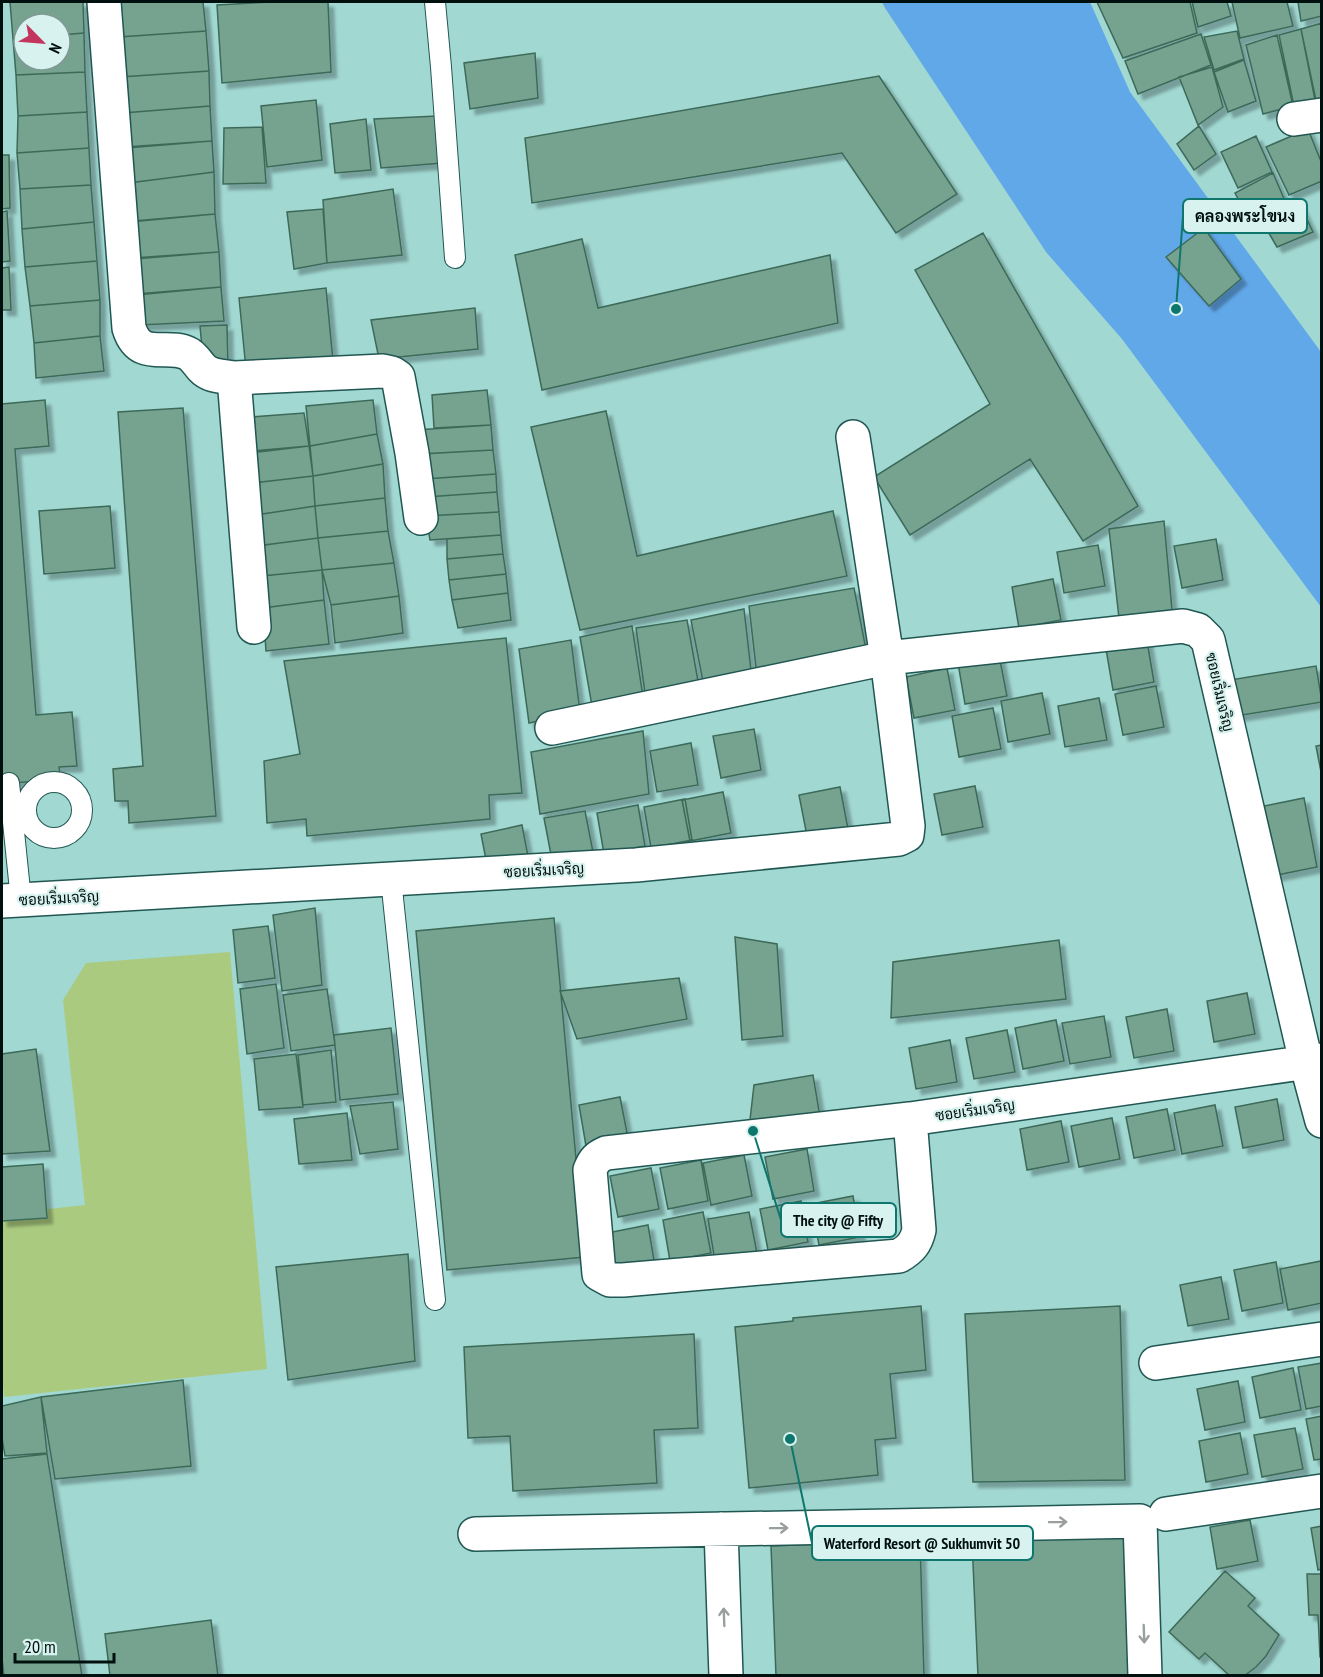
<svg xmlns="http://www.w3.org/2000/svg" width="1323" height="1677" font-family="'PT Sans Narrow',Sarabun,sans-serif">
<defs>
<filter id="shadow"><feDropShadow dx="5.5" dy="5.5" stdDeviation="1.5" flood-color="#0004"/></filter>
</defs>
<rect width="100%" height="100%" fill="#a1d8d2"/>
<!-- green -->
<path fill="#aacb7f" d="M230 952 267 1369 4 1397 2 1374V1214L85 1205 63 1000 86 963Z"/>
<!-- water -->
<path fill="#61a8e9" d="M882 2H1090L1130 92 1321 352V607L1122 339 1046 252 885 8Z"/>
<!-- building -->
<path fill="#75a390" stroke="#3d6a59" stroke-width="1.5" filter="url(#shadow)" d="M10 2H83L84 33 60 35V24H24V38L13 39Z
M116 2H203L206 31 119 37Z
M271 2H328L331 72 222 83 217 5Z
M1097 2H1190L1197 33 1123 58Z
M1192 2H1227L1231 16 1198 27Z
M1232 2H1287L1293 26 1240 38Z
M1298 2H1322V16L1301 21Z
M1322 23V109L1318 110 1301 29Z
M1301 29 1315 100 1294 106 1279 35Z
M206 31 209 71 120 77 119 37Z
M1237 31 1244 59 1214 70 1204 37Z
M84 33 85 72 16 75 13 39 24 38V60H60V35Z
M1201 34 1211 65 1138 94 1125 61Z
M1277 35 1293 106 1263 114 1246 45Z
M535 53 538 98 470 109 464 63Z
M1244 60 1256 101 1228 112 1214 72Z
M1212 67 1223 107 1198 125 1179 77Z
M209 71 210 106 123 113 120 77Z
M85 72 87 112 18 116 16 75Z
M879 76 957 194 896 233 842 153 532 203 525 138Z
M316 100 322 160 267 167 261 106Z
M210 106 212 141 125 147 123 113Z
M87 112 89 148 17 153 18 116Z
M437 116 443 163 381 168 374 119Z
M366 119 371 170 335 173 330 124Z
M1199 126 1216 154 1194 170 1177 144Z
M262 127 266 183 223 184 224 128Z
M1308 129 1322 164V181L1289 195 1266 147Z
M1256 136 1272 172 1238 188 1221 152Z
M212 141 214 172 129 183 126 148Z
M89 148 91 185 20 189 17 153Z
M2 155H9L10 208 2 209Z
M214 172 215 214 133 221 129 183Z
M1273 173 1288 208 1253 226 1235 193Z
M91 185 94 222 22 229 20 189Z
M393 189 402 255 327 263 323 200Z
M1300 204 1313 232 1277 247 1263 223Z
M323 209 327 263 294 269 287 212Z
M7 211 10 261 2 262V212Z
M215 214 219 252 133 258 130 222Z
M94 222 97 261 25 267 22 229Z
M1204 228 1241 279 1209 306 1166 257Z
M983 233 1138 506 1083 541 1030 459 910 535 874 477 990 404 915 270Z
M582 239 598 308 830 255 838 323 542 390 515 255Z
M219 252 221 287 136 294 134 259Z
M97 261 100 300 30 306 25 267Z
M9 267 11 310H2V268Z
M221 287 224 321 140 325 136 295Z
M326 288 333 361 246 369 239 298Z
M100 300V336L34 343 30 306Z
M475 308 478 349 379 359 371 320Z
M227 325 228 368 204 371 200 326Z
M100 336 104 371 36 378 34 343Z
M487 390 491 425 434 428 432 395Z
M45 400 49 446 15 449 36 715 72 712 77 766 59 767 61 779 2 784V404Z
M373 400 377 434 310 446 306 406Z
M183 408 216 816 129 823 128 801H115L113 769 143 766 118 412Z
M606 411 637 556 833 511 847 576 580 630 531 427Z
M304 413 309 446 252 451 251 417Z
M491 425 493 450 419 454 416 430Z
M377 434 383 464 313 476 310 446Z
M309 446 313 476 253 483 250 453Z
M493 450 496 474 425 479 421 454Z
M383 464 385 498 315 506 313 476Z
M496 474 497 492 426 497 425 479Z
M313 476 315 506 256 515 253 483Z
M497 492 499 512 426 516V497Z
M385 498 388 531 318 538 315 506Z
M110 506 115 568 44 574 39 511Z
M315 506 318 538 257 546 256 515Z
M499 512 501 535 430 540 426 516Z
M1164 521 1172 610 1119 618 1109 529Z
M388 531 394 563 322 570 318 538Z
M501 535 503 554 447 559V539Z
M318 538 322 570 262 576 257 546Z
M1216 539 1223 580 1182 588 1174 546Z
M1098 545 1105 586 1064 593 1057 552Z
M503 554 506 574 449 580 447 559Z
M394 563 399 596 331 605 322 570Z
M322 570 324 600 263 608 262 576Z
M506 574 508 593 452 600 449 580Z
M1053 579 1061 620 1019 628 1012 587Z
M854 588 870 670 758 685 749 606Z
M508 593 511 620 458 628 452 600Z
M399 596 403 633 335 643 331 605Z
M324 600 329 644 266 651 263 608Z
M744 609 752 679 704 687 691 620Z
M687 620 700 692 646 700 636 628Z
M632 626 644 703 593 712 580 637Z
M506 638 522 793 489 795 490 819 307 836 306 819 267 823 264 761 300 754 284 661Z
M571 640 580 712 529 723 519 649Z
M1147 641 1154 682 1113 690 1106 649Z
M999 655 1007 696 965 704 958 663Z
M1316 666 1322 702 1236 716 1230 680Z
M947 668 955 710 914 718 906 677Z
M1156 686 1164 727 1123 735 1115 694Z
M1042 693 1050 734 1008 742 1001 701Z
M1099 698 1107 740 1065 747 1058 706Z
M993 708 1001 749 959 757 952 716Z
M754 729 761 770 721 778 713 736Z
M643 731 649 794 540 814 531 752Z
M691 743 698 785 657 792 650 751Z
M1322 745V777L1316 746Z
M975 786 983 827 942 835 934 794Z
M840 787 848 829 807 836 799 795Z
M723 792 731 833 690 841 682 800Z
M1304 798 1317 867 1272 876 1259 807Z
M685 799 692 840 651 848 644 807Z
M638 805 645 846 604 854 597 813Z
M585 811 593 852 552 860 544 818Z
M522 825 530 867 489 875 481 834Z
M315 908 322 985 282 991 273 915Z
M554 918 585 1257 447 1270 416 931Z
M268 926 275 978 238 983 233 930Z
M735 937 777 944 783 1036 742 1040Z
M1059 940 1066 999 891 1018 893 962Z
M679 978 687 1019 577 1039 560 991Z
M276 984 284 1048 247 1054 240 989Z
M327 989 335 1045 291 1051 283 995Z
M1247 993 1255 1034 1214 1042 1207 1001Z
M1167 1009 1174 1051 1134 1058 1126 1017Z
M1104 1016 1111 1057 1070 1064 1062 1023Z
M1056 1020 1064 1061 1023 1069 1015 1028Z
M391 1028 398 1094 340 1100 334 1035Z
M1007 1030 1015 1072 974 1079 966 1038Z
M950 1040 957 1082 916 1089 909 1048Z
M36 1049 50 1151 2 1154V1054Z
M331 1050 336 1102 303 1105 298 1055Z
M296 1054 303 1107 259 1110 254 1059Z
M813 1075 820 1117 750 1120 754 1085Z
M620 1097 628 1138 586 1146 579 1105Z
M1277 1099 1284 1140 1243 1148 1235 1107Z
M393 1102 398 1149 360 1154 350 1106Z
M1215 1105 1223 1146 1182 1154 1174 1113Z
M1167 1109 1175 1150 1134 1158 1126 1117Z
M347 1113 352 1160 299 1164 294 1119Z
M1112 1118 1120 1159 1079 1167 1071 1126Z
M1061 1121 1069 1162 1027 1170 1020 1129Z
M807 1149 814 1191 773 1199 765 1157Z
M744 1155 752 1196 711 1205 703 1163Z
M701 1160 708 1201 668 1209 660 1168Z
M43 1164 47 1218 2 1221V1167Z
M651 1168 659 1209 618 1217 610 1176Z
M853 1196 860 1237 819 1245 811 1204Z
M801 1201 808 1242 768 1250 760 1209Z
M703 1212 711 1253 670 1261 663 1220Z
M749 1212 757 1253 715 1261 708 1219Z
M648 1225 655 1266 614 1274 607 1233Z
M408 1254 415 1361 288 1380 276 1267Z
M1321 1261 1322 1303 1288 1310 1280 1269Z
M1276 1262 1283 1303 1242 1311 1234 1270Z
M1221 1277 1229 1319 1188 1326 1180 1285Z
M921 1306 926 1370 890 1374 896 1438 875 1440 878 1475 749 1488 735 1327 793 1321V1318Z
M1120 1306 1125 1480 973 1482 965 1314Z
M694 1334 698 1428 654 1430 657 1483 513 1491 510 1436 468 1438 464 1347Z
M1322 1363V1406L1306 1409 1298 1367Z
M1293 1368 1301 1410 1260 1418 1252 1377Z
M183 1380 191 1466 55 1479 41 1397Z
M1238 1381 1245 1422 1205 1430 1197 1389Z
M41 1397 47 1453 5 1456 2 1438V1406Z
M1322 1416V1459L1314 1460 1306 1419Z
M1295 1428 1303 1469 1262 1477 1254 1435Z
M1240 1433 1248 1474 1206 1482 1199 1441Z
M47 1454 82 1676H4L2 1658V1459Z
M1250 1520 1258 1561 1217 1569 1210 1527Z
M1322 1526V1569L1318 1570 1311 1528Z
M1127 1534 1134 1676H978L972 1541Z
M920 1540 924 1676H776L771 1546Z
M1225 1571 1255 1598 1248 1606 1279 1635 1266 1656 1256 1667 1244 1676H1230L1205 1653 1199 1659 1169 1632Z
M1307 1574H1322V1658L1320 1657 1318 1615H1309Z
M211 1620 218 1676H110L105 1634Z"/>
<g fill="none" stroke-linecap="round" stroke-linejoin="round">
<!-- lane casing -->
<g stroke="#215752" stroke-width="22">
<path id="lane" d="M435 2 441 67 455 258
M26 810a28 28 0 1 1 56 0a28 28 0 1 1-56 0Z
M9 783 21 900
M391 879 435 1300"/>
</g>
<!-- street casing -->
<g stroke="#215752" stroke-width="36">
<path id="street" d="M104 2 129 328C140 363 167 342 189 354 195 358 198 364 202 368 210 377 223 376 234 378L383 371 392 373 398 377 412 453 421 518
M1294 119 1322 115
M234 378 254 627
M853 437 887 658 1183 626 1198 630 1208 640 1306 1062 1322 1121
M2 901 636 865 899 839 907 835 908 826 887 658 552 728
M910 1119 919 1230C916 1243 911 1249 899 1256L623 1280H610L599 1274 590 1170C594 1160 597 1157 606 1153L910 1119 1322 1060
M1156 1363 1322 1339
M1166 1514 1322 1491
M721 1529 726 1676
M475 1534 1140 1521 1145 1676"/>
</g>
<!-- lane -->
<use href="#lane" stroke="#fff" stroke-width="20"/>
<!-- street -->
<use href="#street" stroke="#fff" stroke-width="33"/>
</g>
<!-- one-way arrows -->
<defs><path id="oneway-shaft" d="M-6 0H5M1.5-3L5.5 0L1.5 3" fill="none" stroke-width="1.6" stroke-linecap="round" stroke-linejoin="round" transform="scale(1.5)"/></defs>
<g stroke="#999f9f">
<use href="#oneway-shaft" transform="translate(1058 1522) rotate(-1)"/>
<use href="#oneway-shaft" transform="translate(779 1528) rotate(-1)"/>
<use href="#oneway-shaft" transform="translate(724 1617) rotate(-92)"/>
<use href="#oneway-shaft" transform="translate(1144 1634) rotate(88)"/>
</g>
<g text-anchor="middle" dominant-baseline="central" stroke-width="4.5" stroke-linejoin="round" paint-order="stroke">
<!-- street labels -->
<g font-size="15" fill="#00100e" stroke="#d8f3ef">
<text transform="translate(1220 692) rotate(77)">ซอยเริ่มเจริญ</text>
<text transform="translate(544 870) rotate(-3)">ซอยเริ่มเจริญ</text>
<text transform="translate(59 898) rotate(-3)">ซอยเริ่มเจริญ</text>
<text transform="translate(975 1110) rotate(-8)">ซอยเริ่มเจริญ</text>
</g>
</g>
<!-- callouts -->
<path fill="none" stroke="#0f766e" stroke-width="2" d="M1176 309L1183 216M753 1131L781 1220M790 1439L812 1543"/>
<g fill="#0f766e" stroke="#d8f3ef" stroke-width="2">
<circle cx="1176" cy="309" r="6"/>
<circle cx="753" cy="1131" r="6"/>
<circle cx="790" cy="1439" r="6"/>
</g>
<g fill="#d8f3ef" stroke="#0f766e" stroke-width="2">
<rect x="1183" y="199" width="124" height="34" rx="6"/>
<rect x="781" y="1203" width="115" height="34" rx="6"/>
<rect x="812" y="1526" width="221" height="34" rx="6"/>
</g>
<g font-size="16" text-anchor="middle" font-weight="bold" fill="#00100e">
<text x="1245" y="222">คลองพระโขนง</text>
<text x="838" y="1226">The city @ Fifty</text>
<text x="922" y="1549">Waterford Resort @ Sukhumvit 50</text>
</g>
<!-- border -->
<rect width="1323" height="1677" fill="none" stroke="#00100e" stroke-width="6"/>
<!-- north arrow -->
<g transform="translate(42 42) rotate(115)"><circle r="28" fill="#d8f3ef" stroke="#829895" stroke-width="1.5"/>
<path d="M0-4.5L10 22L0 15L-10 22Z" fill="#c3355f"/>
<text y="-9" font-size="16" font-weight="bold" text-anchor="middle" fill="#00100e">N</text>
</g>
<!-- scale -->
<path d="M15 1653v9h99v-9" fill="none" stroke="#00100e" stroke-width="3"/>
<text x="24" y="1653" font-size="18" fill="#00100e" stroke="#d8f3ef" stroke-width="4.5" paint-order="stroke">20 m</text>
</svg>
